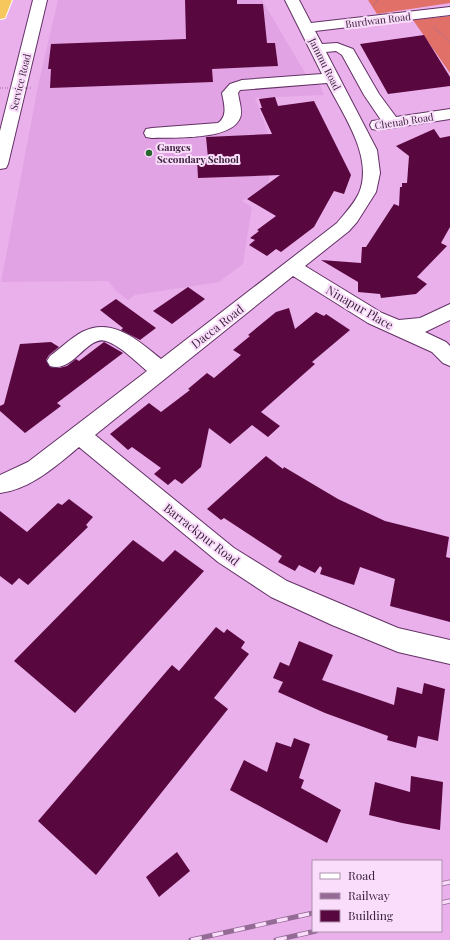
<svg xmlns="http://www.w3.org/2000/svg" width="450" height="940" font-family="'Playfair Display',serif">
<rect width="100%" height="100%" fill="#eab0ec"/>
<!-- built -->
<path fill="#e2a3e4" d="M58 0H262L310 81H318L324 95 255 98 272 144V162L268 184 242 201 252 207 243 264 219 282 135 295 128 300 116 291 108 281 1 282 39 81Z"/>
<!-- green -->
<path fill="#e07068" d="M368 0H450V3L377 14Z
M450 16V73L413 20Z"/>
<!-- building -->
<path fill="#59083f" d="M185 0H237V4H263L267 43H275L278 66 212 69 213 82 50 88 51 69H48L51 44 186 39Z
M424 35 450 77V86L388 94 360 44Z
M275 97 278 106 314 101 351 175 344 194 334 191 314 227 281 252 276 249 267 256 249 245 255 240 250 238 259 231 257 230 276 216 247 199 280 175 198 178 197 159 208 158 206 137 272 134 260 108H262L259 99Z
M434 129 440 138 450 136V227L441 243 447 246 417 277 427 284 416 294 381 298 380 294 358 292V282L321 260 361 263 362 247H366L394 204 399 206 400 187H402V183H407L409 156 396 146Z
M188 287 205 299 172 324 153 311Z
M116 299 156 328 140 340 121 330 123 328 100 310Z
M289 308 295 329 316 312 324 316 326 314 350 330 312 362 315 364 261 412 280 426 268 437 252 425 230 444 209 428 201 467 182 484 175 479 168 485 154 474 161 468 132 447 128 450 110 434 149 403 161 412 190 390 188 389 207 373 214 378 241 355 233 350 250 336 248 335 276 312Z
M51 342 59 347 49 355 46 360 50 367 59 368 67 366 76 359 79 361 104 342 123 353 57 403 61 406 25 433 0 411V406L4 404 20 344Z
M266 456 283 469 284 467 338 499 385 521 449 537 446 557 450 558V622L390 606 395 579 360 567 354 585 320 574 322 568 320 566 315 573 299 565 295 571 278 562 282 556 224 518 221 520 207 509Z
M69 499 93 517 86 525 88 527 28 585 19 578 12 585 0 576V511L27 532 58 503 62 505Z
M133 540 163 562 175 550 204 571 75 713 14 661Z
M216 627 224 633 227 629 245 642 241 648 249 654 214 698 228 709 96 875 38 821 172 665 179 671Z
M299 641 333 655 322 680 394 705 397 687 422 694 424 683 445 689 438 741 418 736 416 748 387 740 388 736 325 713 278 692 283 682 273 678 280 662 289 666Z
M294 738 310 744 299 778 304 780 301 788 341 810 327 843 230 790 244 760 267 772 276 742 291 747Z
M411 776 443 782 440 830 402 823 369 815 375 782 410 792Z
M177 852 190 871 159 897 146 877Z"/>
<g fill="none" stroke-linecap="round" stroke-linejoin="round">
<!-- minor casing -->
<g stroke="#633165" stroke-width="2">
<path id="minor" d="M33 0H47L8 164 6 168 0 169V131Z
M285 0H299L311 23 450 7V15L315 31 322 44 337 43 353 49 379 94 396 117 450 109V119L378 130 372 129 370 125 372 121 381 120 364 95 342 55 336 51 326 52 377 150 380 173 376 192 357 222 349 231 305 266 382 313 399 320 420 318 450 304V320L425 332 446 342 450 346V366L443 363 432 352 368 323 293 276 95 435 234 548 287 581 398 628 450 640V664L398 652 332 625 271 597 218 562 79 447C56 466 31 489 0 493V475L28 462 147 371C135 361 121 346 106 341 87 335 73 374 50 366L47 361 50 356C61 348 71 338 82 332 112 316 139 341 161 359L337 223C345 213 354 204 359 193 374 157 343 115 327 83L240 90 238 93C239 101 243 111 240 118 231 141 173 137 152 138L146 137 144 133 146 129 152 128 218 123C228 116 224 104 222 93L230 84 242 80 322 74Z"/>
</g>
<!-- highway casing -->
<g stroke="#fff" stroke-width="2">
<path id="highway" d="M0 0H12L5 18 0 19Z"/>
</g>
<!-- path -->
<path stroke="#996f9a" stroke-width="2" stroke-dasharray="0.5 2" stroke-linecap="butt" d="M374 5 377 0
M434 27 450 42"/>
<!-- minor -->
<use href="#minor" fill="#fff" fill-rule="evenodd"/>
<!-- highway -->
<use href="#highway" fill="#f5c75d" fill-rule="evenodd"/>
<!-- rail casing -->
<g stroke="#946b95" stroke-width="5">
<path id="rail" d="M441 884 450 882
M441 903 450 901
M191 940 313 913
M276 940 316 931"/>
</g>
<!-- rail -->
<use href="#rail" stroke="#fadcfb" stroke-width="3.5" stroke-dasharray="11" stroke-linecap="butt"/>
<!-- path-bridge -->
<path stroke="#996f9a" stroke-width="2" stroke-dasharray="0.5 2" stroke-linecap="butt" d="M0 88H31"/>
</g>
<!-- markers -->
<circle fill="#27662e" stroke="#fadcfb" stroke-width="1.5" cx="149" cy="153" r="4"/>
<g text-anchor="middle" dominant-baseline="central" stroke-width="4" stroke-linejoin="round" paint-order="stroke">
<!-- far-street labels -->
<g font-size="10" fill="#3a233b" stroke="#fadcfb">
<text transform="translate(378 20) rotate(-7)">Burdwan Road</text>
<text transform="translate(325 64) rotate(63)">Jammu Road</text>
<text transform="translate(20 82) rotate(-76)">Service Road</text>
<text transform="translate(404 121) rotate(-9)">Chenab Road</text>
</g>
<!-- far-poi labels -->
<g font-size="10" font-weight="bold" fill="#3a233b" stroke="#fadcfb" text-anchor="start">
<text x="157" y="147">Ganges<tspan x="157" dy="12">Secondary School</tspan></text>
</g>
<!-- street labels -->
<g font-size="12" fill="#3a233b" stroke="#fadcfb">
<text transform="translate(360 307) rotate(30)">Ninapur Place</text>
<text transform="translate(217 326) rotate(-38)">Dacca Road</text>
<text transform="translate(202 534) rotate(38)">Barrackpur Road</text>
</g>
</g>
<!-- legend -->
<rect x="312" y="860" width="130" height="72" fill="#fadcfb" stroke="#ad92ae"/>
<rect x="320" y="873" width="20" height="6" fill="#ffffff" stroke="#ad92ae"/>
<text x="348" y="880" font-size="12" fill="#3a233b">Road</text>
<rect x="320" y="893" width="20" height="6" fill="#946b95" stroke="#ad92ae"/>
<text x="348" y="900" font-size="12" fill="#3a233b">Railway</text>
<rect x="320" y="910" width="20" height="12" fill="#59083f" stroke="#ad92ae"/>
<text x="348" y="920" font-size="12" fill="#3a233b">Building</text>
</svg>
